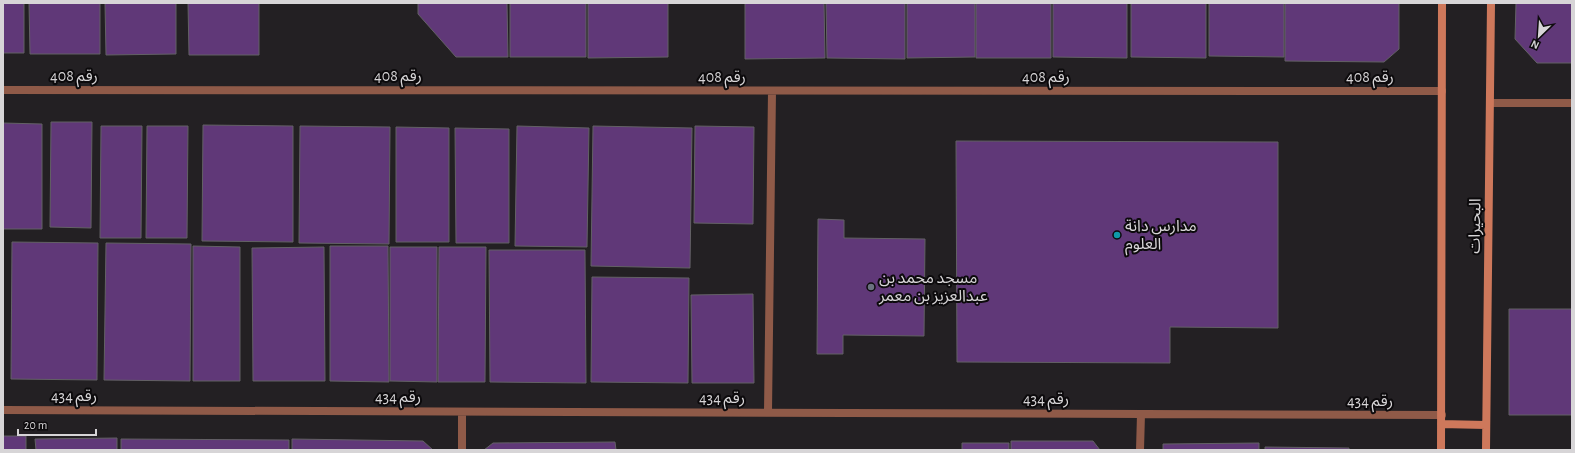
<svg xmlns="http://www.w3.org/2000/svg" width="1575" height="453" font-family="'Alegreya Sans','Noto Sans Arabic',sans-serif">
<rect width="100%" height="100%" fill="#232023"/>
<!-- building -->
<path fill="#603878" stroke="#636165" d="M3 3H24V53H3Z
M29 3H100V54H30Z
M105 3H176V54L106 55Z
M188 3H259V55H189Z
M418 3H507L508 57H456L418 14Z
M510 3H586V57H510Z
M588 3H668V57L588 58Z
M745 3H824L825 58 745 59Z
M826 3H905V59L827 58Z
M907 3H975V57L907 58Z
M976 3H1051V58H976Z
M1053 3H1127V58L1053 57Z
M1131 3H1206V58L1131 57Z
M1209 3H1284V57L1209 56Z
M1285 3H1399V49L1384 62 1285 61Z
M1516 3H1572V63H1537L1515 39Z
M51 122H92L91 228 50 227Z
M3 123 42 124V229H3Z
M203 125 293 126V242L202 241Z
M101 126H142L141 238H100Z
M147 126H188L187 238H146Z
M300 126 390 127 389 244 299 243Z
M517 126 589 128 587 247 515 246Z
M593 126 692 128 690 268 591 266Z
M695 126 754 127 753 224 694 223Z
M396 127 449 128V242H396Z
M455 128 509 129V243H456Z
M956 141 1278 142V328L1170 327V363L957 362Z
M818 219 844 220V238L925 239 924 336 843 335V354H817Z
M12 242 98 243 97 380 11 379Z
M106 243 191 244 190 381 104 380Z
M193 246 240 247V381H193Z
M330 246H388L389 382 330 381Z
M324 247 325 381H253L252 248Z
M390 247H437V382L390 381Z
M439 247H486L485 382H438Z
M489 250H585L586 383 490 382Z
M592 277 689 278 688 383 591 382Z
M753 294 754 383H692L691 295Z
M1509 309H1572V415H1509Z
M3 436H26V450H3Z
M117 438V450H36L35 439Z
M121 439 289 440V450H121Z
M292 439 423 441 433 450H292Z
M1011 441H1093L1100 450H1011Z
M615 442 616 450H484L493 443Z
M962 443H1009V450H962Z
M1259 443V450H1163V444Z
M1265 447 1349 448V450H1265Z"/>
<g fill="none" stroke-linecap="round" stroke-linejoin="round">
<!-- street -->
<path stroke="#8f5a48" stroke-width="8" d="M3 90 1442 91
M1490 103H1572
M3 410 1442 415
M768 412 772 91
M462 450V412
M1140 450 1141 414"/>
<!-- secondary -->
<path stroke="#ce785b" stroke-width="8" d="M1441 424 1486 425
M1441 450 1442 3
M1486 450 1491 3"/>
</g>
<!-- markers -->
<circle fill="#0f9aa8" stroke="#0c0a0c" stroke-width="1.5" cx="1117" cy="235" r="4"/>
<circle fill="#6b7280" stroke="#0c0a0c" stroke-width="1.5" cx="871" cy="287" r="4"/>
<g text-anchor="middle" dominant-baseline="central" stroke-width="4" stroke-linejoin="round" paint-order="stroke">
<!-- street labels -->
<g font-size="16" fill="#d7d5d7" stroke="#0c0a0c">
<text x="74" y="76">رقم 408</text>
<text x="398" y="76">رقم 408</text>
<text x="722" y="77">رقم 408</text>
<text x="1046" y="77">رقم 408</text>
<text x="1370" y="77">رقم 408</text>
<text transform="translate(1475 226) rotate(-89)">البحيرات</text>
<text x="74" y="396">رقم 434</text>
<text x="398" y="397">رقم 434</text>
<text x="722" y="398">رقم 434</text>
<text x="1046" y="399">رقم 434</text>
<text x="1370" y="401">رقم 434</text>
</g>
<!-- poi labels -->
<g font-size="16" fill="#d7d5d7" stroke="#0c0a0c" text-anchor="start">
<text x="1125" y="226">مدارس دانة<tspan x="1125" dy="18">العلوم</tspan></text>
<text x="879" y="278">مسجد محمد بن<tspan x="879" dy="18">عبدالعزيز بن معمر</tspan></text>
</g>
</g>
<!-- border -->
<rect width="1575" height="453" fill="none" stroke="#d7d5d7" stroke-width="8"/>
<!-- north arrow -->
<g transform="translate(1539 36) rotate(205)" stroke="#0c0a0c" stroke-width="3" paint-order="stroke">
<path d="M0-3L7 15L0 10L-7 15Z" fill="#d7d5d7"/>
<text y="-6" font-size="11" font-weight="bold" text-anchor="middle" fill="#d7d5d7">N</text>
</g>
<!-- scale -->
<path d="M18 429v6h78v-6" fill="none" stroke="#d7d5d7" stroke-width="2"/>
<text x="24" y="429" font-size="12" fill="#d7d5d7" stroke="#0c0a0c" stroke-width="3" paint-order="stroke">20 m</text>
</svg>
